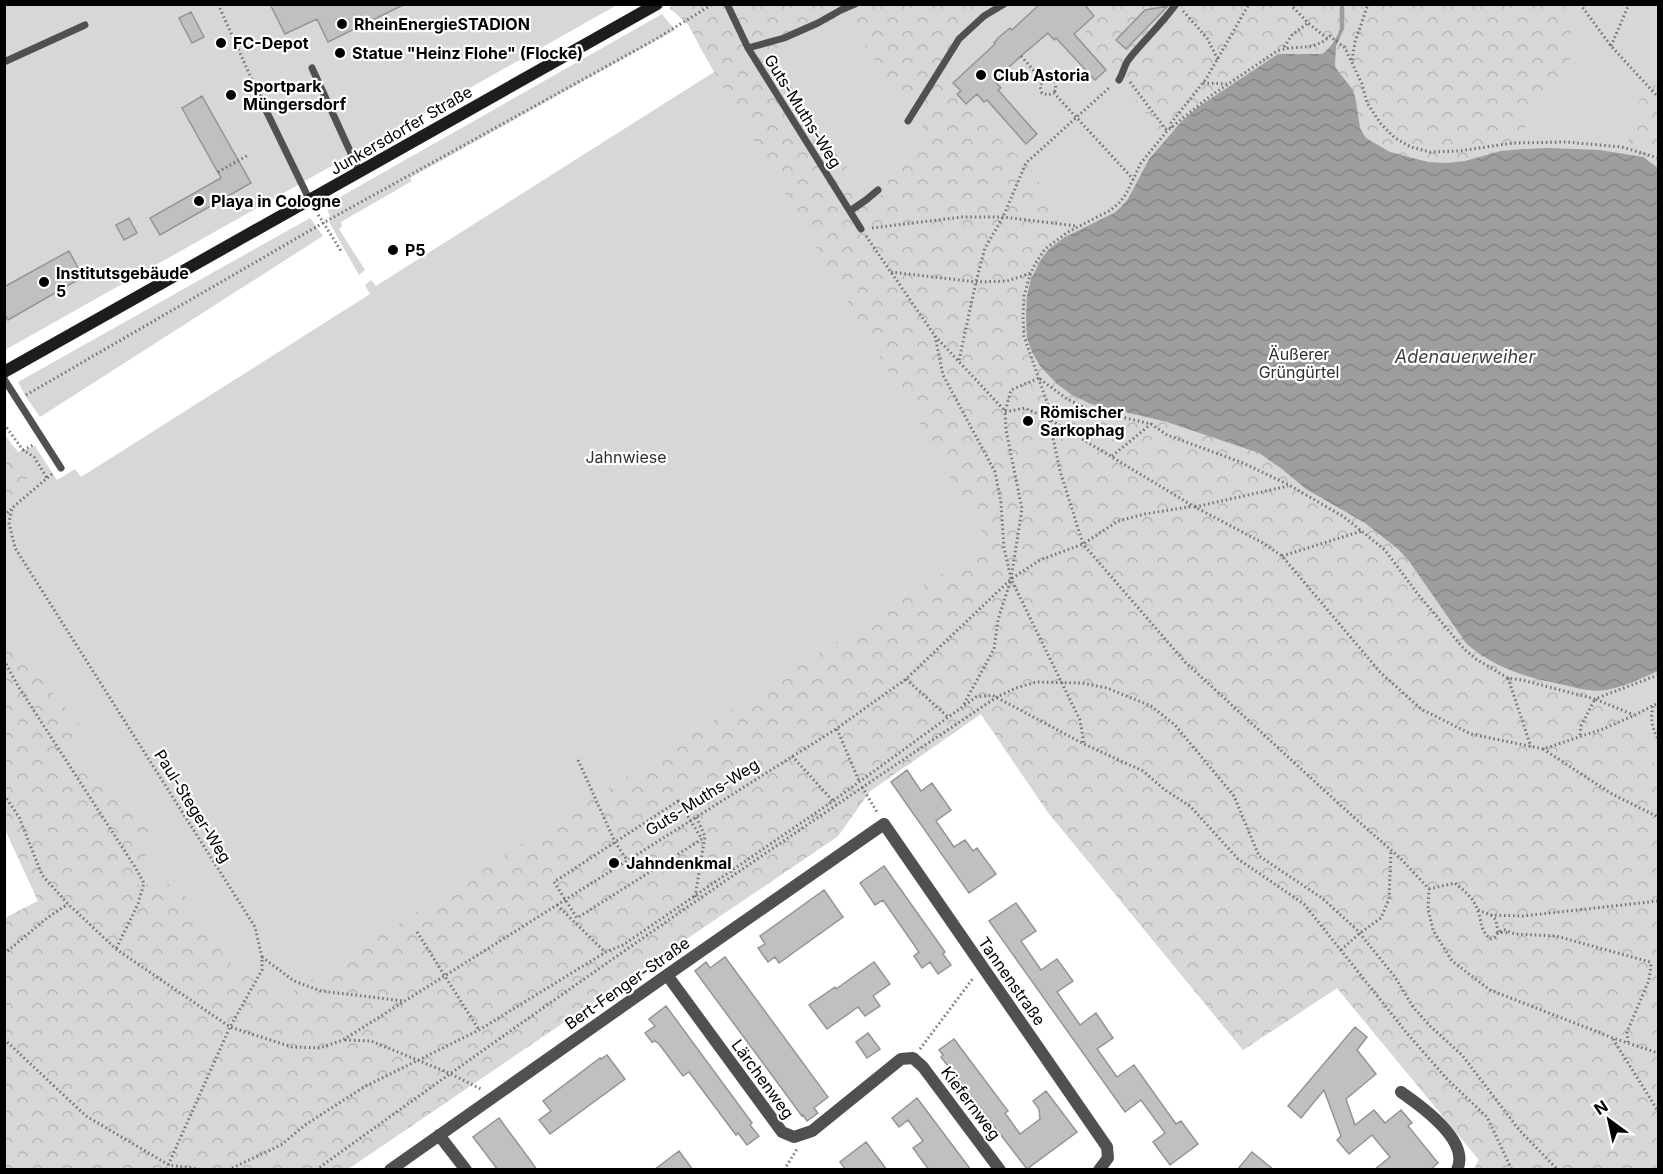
<svg xmlns="http://www.w3.org/2000/svg" width="1663" height="1174" font-family="Inter,sans-serif">
<defs>
<pattern id="forest-crowns" width="20" height="18" patternUnits="userSpaceOnUse" patternTransform="scale(1.5)"><rect width="20" height="18" fill="#d7d7d7"/><path d="M2 6a3 3 0 1 1 6 0M12 15a3 3 0 1 1 6 0" fill="none" stroke="#b7b7b7"/></pattern>
<pattern id="water-waves" width="16" height="10" patternUnits="userSpaceOnUse" patternTransform="scale(1.5)"><rect width="16" height="10" fill="#9e9e9e"/><path d="M0 5q4-4 8 0t8 0" fill="none" stroke="#868686"/></pattern>
</defs>
<rect width="100%" height="100%" fill="#fff"/>
<!-- green -->
<path fill="#d7d7d7" d="M5 4 617 5 5 350Z
M678 5H1658V1169H1474L1479 1160 1337 988 1243 1050 1047 811 981 714 870 791 838 836 348 1169H5V918L38 901 5 829 4 434 18 452 35 446 57 480 75 469 81 477 370 294 365 285 371 280 376 286 714 72Z
M662 14 675 30 410 178 412 181 341 222 342 227 339 229 365 270 359 275 329 222 331 220 326 205Z
M310 218 323 236 40 417 26 397 18 382Z"/>
<!-- forest -->
<path fill="url(#forest-crowns)" fill-rule="evenodd" d="M675 4 995 5 970 25 943 86 1034 172 1065 237 1049 249 1040 366 1057 383 1072 395 1091 404 1167 422 1259 453 1334 506 1365 523 1398 549 1409 561 1453 626 1466 643 1476 652 1503 668 1518 674 1582 689 1604 691 1610 714 1645 747 1658 769V1169H1474L1479 1160 1337 988 1243 1050 1047 811 981 714 870 791 838 836 348 1169H5V918L38 901 5 829 4 634 79 724 58 765 96 773 154 836 133 885 171 884 191 902 227 961 281 999 989 544 701 49 688 24 669 8ZM845 14 906 110 925 119 914 150 907 148 901 163 895 161 883 193 871 205 771 52 778 47ZM1476 913 1488 917 1493 928 1492 933C1479 941 1468 934 1465 920L1470 914Z
M1568 4 1572 50 1565 75 1544 91 1526 120 1523 149 1501 151 1465 161 1446 163 1428 162 1390 152 1375 145 1366 138 1360 128 1353 90 1338 71 1335 66 1336 47 1332 44 1323 54H1278L1198 107 1182 121 1165 140 1085 32 1101 16 1090 5Z
M1658 66V168L1643 157 1626 153 1636 107Z
M4 434 32 474 5 502H4Z"/>
<!-- water -->
<path fill="url(#water-waves)" d="M1340 28 1344 29 1336 46 1335 66 1338 71 1353 90 1356 101 1360 128 1366 138 1390 152 1428 162 1446 163 1465 161 1501 151 1523 149 1549 148 1600 150 1643 157 1658 168V671C1642 678 1624 687 1606 690 1594 692 1580 689 1569 686 1530 678 1496 670 1466 643L1409 561 1398 549 1365 523 1306 489 1282 469 1259 453 1167 422 1091 404 1072 395 1056 383 1040 366 1032 352 1027 338 1026 318 1027 296 1031 279 1042 258 1049 249 1065 237 1114 213 1120 208 1128 199 1149 159 1182 121 1198 107 1278 54H1322C1331 48 1337 38 1340 28Z"/>
<g fill="none" stroke-linecap="round" stroke-linejoin="round">
<!-- stream -->
<path stroke="#9e9e9e" stroke-width="4.5" d="M1342 28V4"/>
</g>
<!-- building -->
<path fill="#c0c0c0" stroke="#949494" stroke-width="1.5" d="M270 4H405L328 42 317 19 285 34Z
M1040 4H1084L1094 16 1074 34 1106 70 1095 80 1056 38 1054 40 1048 33 1021 56 994 81 1001 88 998 90 1037 134 1026 144 987 100 984 102 977 94 966 104 957 94 961 91 953 83 995 44 994 43 998 38 1010 28 1012 30Z
M1168 6 1126 49 1116 40 1145 10Z
M191 12 204 37 192 43 179 18Z
M202 96 251 183 160 235 150 218 221 178 182 108Z
M129 218 137 233 124 240 116 225Z
M69 251 83 277 8 320 4 313V287Z
M907 770 921 791 932 783 951 810 936 821 954 847 965 840 973 851 977 848 996 874 969 893 891 782Z
M884 866 945 952 943 954 951 965 938 974 930 962 922 968 914 956 919 952 883 900 875 905 860 883Z
M824 890 843 917 779 963 775 957 768 962 758 948 765 944 760 936Z
M1016 903 1036 931 1021 941 1041 970 1057 959 1073 981 1057 992 1080 1025 1096 1013 1113 1038 1097 1049 1117 1077 1134 1065 1176 1124 1181 1121 1198 1144 1170 1165 1153 1142 1165 1133 1141 1100 1125 1112 989 921Z
M725 957 828 1097 814 1108 818 1113 807 1121 803 1115 802 1116 695 971 706 962 710 968Z
M874 962 890 984 873 996 880 1006 865 1016 858 1007 827 1029 809 1005 835 987 836 989Z
M666 1006 752 1123 750 1125 759 1136 747 1145 738 1133 736 1135 689 1072 683 1076 659 1044 655 1041 652 1042 645 1033 655 1026 649 1019Z
M1355 1027 1367 1037 1357 1050 1376 1074 1346 1099 1355 1125 1374 1110 1385 1123 1401 1110 1412 1123 1408 1126 1438 1163 1430 1170H1374L1390 1157 1372 1135 1349 1154 1337 1140 1341 1136 1324 1090 1301 1118 1288 1106Z
M868 1033 880 1049 867 1058 856 1042Z
M954 1039 1008 1111 1005 1113 1020 1134 1040 1119 1039 1109 1033 1101 1046 1091 1077 1132 1027 1169 941 1057 943 1055 939 1050Z
M607 1055 625 1079 550 1134 539 1120 551 1111 543 1101 600 1058 601 1059Z
M917 1098 971 1170H929L913 1148 923 1141 908 1120 899 1127 892 1118Z
M499 1118 530 1160 537 1170H498L473 1137Z
M866 1142 887 1170H846L840 1162Z
M679 1151 693 1170H654L671 1157Z
M1252 1152 1274 1170H1237Z"/>
<g fill="none" stroke-linecap="round" stroke-linejoin="round">
<!-- path -->
<path stroke="#727272" stroke-width="3" stroke-dasharray="1.5 3" stroke-linecap="butt" d="M218 4 257 91
M1290 4 1308 23 1328 39
M1580 4 1611 46 1658 97
M1183 11 1207 38 1218 60
M1611 46 1629 4
M1284 47 1292 35 1308 23
M1021 56 1043 81 1040 86 1042 93 1048 95 1054 93 1133 179
M1352 60 1355 42 1368 4
M1043 81 1050 78 1055 82 1056 89 1054 93
M1130 82 1167 131
M1203 83 1228 84
M1171 128V123L1206 79 1249 4
M1658 158 1622 147 1566 142 1513 143 1459 151 1430 152 1411 147 1395 138 1381 124 1367 103 1362 84 1345 48 1330 36C1314 52 1297 44 1277 51L1209 97 1167 131 1141 163 1126 194 1119 203 1111 210 1068 232 1045 249 1035 264 1030 275 1024 296 1023 317 1024 336 1050 411 1049 419 1060 471 1083 544 1185 662 1338 803 1401 859 1429 889 1428 909 1433 930 1452 961 1490 990 1613 1038 1658 1053
M218 172 248 155
M316 211 341 251
M872 228 962 217H1003L1077 226
M866 236 935 336 1005 411
M891 272 976 282 1007 281 1031 273
M935 336 943 375 995 472 1001 503 1004 548 1011 579 1080 720 1084 744
M959 360 976 282 985 248 1003 217 1026 163 1110 87
M1040 379 1067 399 1088 409 1151 424 1167 435 1243 463 1289 485 1344 517 1385 550 1417 593 1464 649 1476 659 1508 678 1522 680 1595 699 1658 675
M26 395 323 223 656 39 713 4
M1005 412 1025 408 1049 419 1193 506 1263 543 1282 556 1380 672 1421 709 1471 734 1543 749 1603 729 1635 715 1658 703
M4 424 23 450 34 457 47 478
M23 450 35 444
M1112 456 1151 424
M52 474 12 508 9 523 15 548 255 927 262 957V970L230 1027 166 1170
M1195 507 1288 486
M4 516 11 509
M1282 556 1362 531
M4 660 18 686 135 867 144 883 138 904 116 949
M1508 678 1531 747
M906 679 948 717
M964 704 994 649 998 620 1011 579 1022 509 1006 430 1005 412 1011 390 1039 378
M1653 706C1650 719 1652 728 1658 739
M837 729 859 781
M1580 735 1581 726 1595 699 1634 715
M1543 749 1612 794 1658 817
M792 756 833 801
M578 760 615 842 627 860
M862 787 877 812
M4 795 19 817 42 875 68 904 116 949 230 1027 292 1047 320 1048 343 1040 836 729 906 679 1011 579 1040 560 1083 544 1118 521 1145 514 1193 506
M678 801 702 839 577 918 554 882Z
M1429 889 1455 883C1464 891 1473 897 1477 909 1483 922 1478 927 1490 939L1496 937 1498 932 1505 930 1515 934 1556 936 1650 962 1651 966 1649 980 1627 1032 1628 1042
M695 897 705 836 696 817
M557 905 605 952
M1478 910 1491 915 1523 916 1658 901
M1491 915 1496 920 1498 932 1510 933
M417 932 479 1030
M1341 950 1360 933 1381 918 1389 899 1391 850
M4 954 47 918 68 904
M262 957 294 981 321 991 404 1001
M4 1039 86 1116 169 1165 204 1170
M1613 1039 1658 1111
M345 1040 371 1041 449 1073 481 1089
M920 1049 974 977
M228 1170 281 1145 305 1125 364 1087 479 1030 583 966 606 952 623 945 833 801 976 697 992 695 1084 744 1143 771 1165 790 1190 806 1238 859 1304 904 1406 1032 1446 1078 1487 1117 1512 1170
M316 1170C540 1008 767 850 997 697L1016 688 1036 682 1082 683 1107 688 1151 706 1175 725 1234 796 1259 856 1322 898 1357 930 1395 977 1413 1007 1430 1026 1462 1055 1520 1131 1558 1170
M784 1170 797 1149"/>
<!-- lane -->
<path stroke="#505050" stroke-width="7" d="M727 4 748 48 861 229
M748 48 784 38 818 23 841 10 855 4
M4 62 85 25
M312 68 360 173
M1119 80C1124 72 1124 65 1129 59 1144 40 1162 24 1176 4
M260 98 310 201
M908 121 959 39 984 16 1004 4
M850 211 866 200 878 190
M4 379 61 468"/>
<!-- street -->
<path stroke="#505050" stroke-width="12" d="M667 975 782 1132 794 1137 812 1131 901 1059 913 1058 923 1067 1000 1170
M1401 1092C1421 1106 1471 1141 1457 1170
M439 1135 466 1170
M390 1170 667 975 884 824 1107 1147 1108 1158 1099 1170"/>
<!-- secondary -->
<path stroke="#1d1d1d" stroke-width="12" d="M4 372 657 4"/>
</g>
<!-- markers -->
<g fill="#000" stroke="#fff" stroke-width="2">
<circle cx="342" cy="24" r="6"/>
<circle cx="221" cy="43" r="6"/>
<circle cx="340" cy="53" r="6"/>
<circle cx="981" cy="75" r="6"/>
<circle cx="231" cy="95" r="6"/>
<circle cx="199" cy="201" r="6"/>
<circle cx="393" cy="250" r="6"/>
<circle cx="44" cy="282" r="6"/>
<circle cx="1028" cy="421" r="6"/>
<circle cx="614" cy="863" r="6"/>
</g>
<g text-anchor="middle" dominant-baseline="central" stroke-width="4.5" stroke-linejoin="round" paint-order="stroke">
<!-- poi labels -->
<g font-size="16" font-weight="bold" fill="#000" stroke="#fff" text-anchor="start">
<text x="354" y="24">RheinEnergieSTADION</text>
<text x="233" y="43">FC-Depot</text>
<text x="352" y="53">Statue "Heinz Flohe" (Flocke)</text>
<text x="993" y="75">Club Astoria</text>
<text x="243" y="86">Sportpark<tspan x="243" dy="18">Müngersdorf</tspan></text>
<text x="211" y="201">Playa in Cologne</text>
<text x="405" y="250">P5</text>
<text x="56" y="273">Institutsgebäude<tspan x="56" dy="18">5</tspan></text>
<text x="1040" y="412">Römischer<tspan x="1040" dy="18">Sarkophag</tspan></text>
<text x="626" y="863">Jahndenkmal</text>
</g>
<!-- street labels -->
<g font-size="16" fill="#000" stroke="#fff">
<text transform="translate(803 111) rotate(58)">Guts-Muths-Weg</text>
<text transform="translate(401 130) rotate(-30)">Junkersdorfer Straße</text>
<text transform="translate(702 797) rotate(-32)">Guts-Muths-Weg</text>
<text transform="translate(193 806) rotate(58)">Paul-Steger-Weg</text>
<text transform="translate(1012 981) rotate(55)">Tannenstraße</text>
<text transform="translate(627 983) rotate(-35)">Bert-Fenger-Straße</text>
<text transform="translate(763 1079) rotate(54)">Lärchenweg</text>
<text transform="translate(971 1103) rotate(53)">Kiefernweg</text>
</g>
<!-- park labels -->
<g font-size="16" fill="#2e2e2e" stroke="#fff">
<text x="1299" y="354">Äußerer<tspan x="1299" dy="18">Grüngürtel</tspan></text>
<text x="626" y="457">Jahnwiese</text>
</g>
<!-- water labels -->
<g font-size="18" font-style="italic" fill="#3f3f3f" stroke="#fff">
<text x="1465" y="356">Adenauerweiher</text>
</g>
</g>
<!-- border -->
<rect width="1663" height="1174" fill="none" stroke="#000000" stroke-width="12"/>
<!-- north arrow -->
<g transform="translate(1609 1120) rotate(327)" stroke="#ffffff" stroke-width="4.5" paint-order="stroke">
<path d="M0-4.5L10 22L0 15L-10 22Z" fill="#000000"/>
<text y="-9" font-size="16" font-weight="bold" text-anchor="middle" fill="#000000">N</text>
</g>
</svg>
